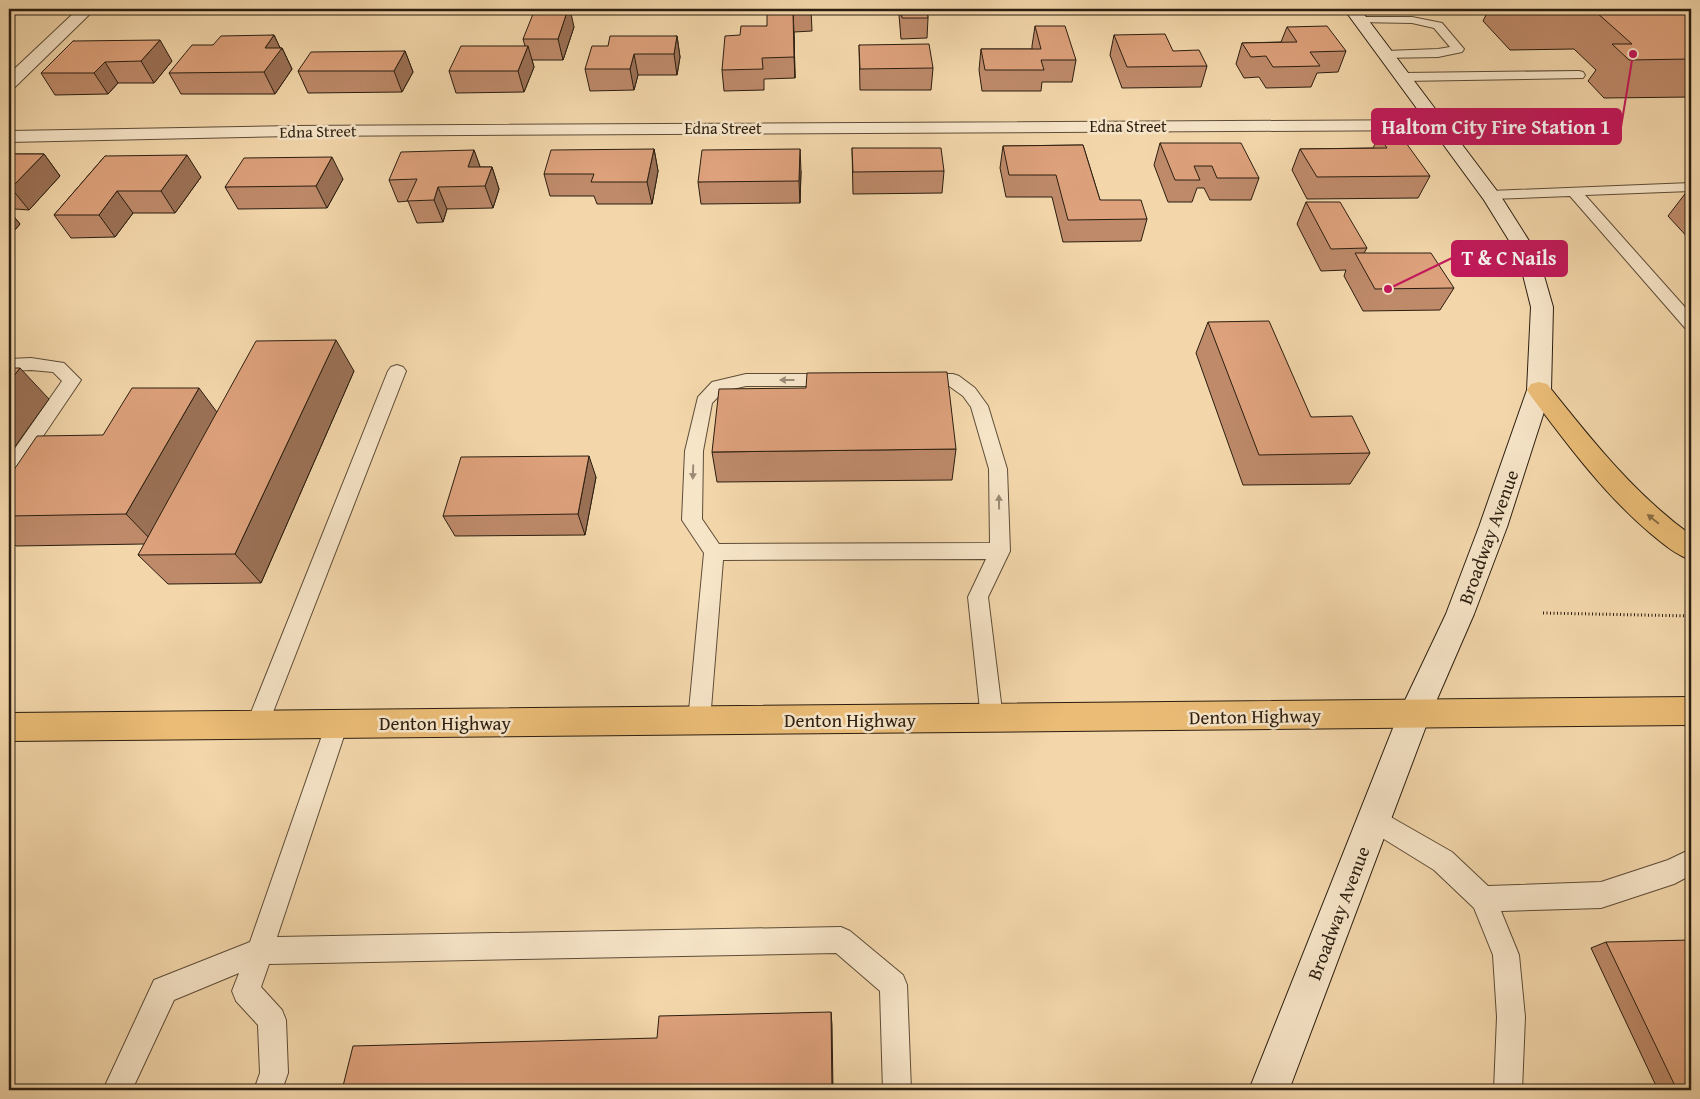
<svg xmlns="http://www.w3.org/2000/svg" width="1700" height="1099" font-family="'Gentium Book Plus',serif">
<rect width="100%" height="100%" fill="#f3d7ab"/>
<filter id="stains"><feTurbulence type="fractalNoise" baseFrequency=".004" numOctaves="4"/><feColorMatrix values="0 0 0 0 .2 0 0 0 0 .09 0 0 0 0 .02 0 0 0 .5 -.17"/></filter>
<radialGradient id="worn" r=".72"><stop offset=".6" stop-color="#630" stop-opacity="0"/><stop offset="1" stop-color="#630" stop-opacity=".3"/></radialGradient>
<g fill="none" stroke-linecap="round" stroke-linejoin="round">
<!-- lane casing -->
<g stroke="#5d4c37" stroke-width="2">
<path id="lane" d="M1361 17H1412L1442 23 1464 49 1462 52 1438 57 1382 58 1380 55 1386 51 1438 49 1450 47 1434 28 1412 23 1357 22 1355 20 1357 18Z
M1579 71 1583 72 1585 75 1583 78 1403 81 1397 77 1403 73Z
M1691 183V191L1585 195 1691 314V329L1685 328 1570 196 1490 199 1485 198 1483 195 1485 192 1490 191Z
M31 358 64 363 81 380 16 476 9 478V457L62 381 53 372 31 370 9 371V359Z
M397 365 403 367 406 371 268 725 265 732 257 735 249 732 246 725 388 371 391 367Z
M746 374H832L838 376 841 380 838 384 832 386H746L724 391 712 403 703 451 702 519 719 544 990 543 989 469 971 407 963 396 949 386 915 384 912 380 915 376 921 374H953L959 376 975 388 988 406 1007 469 1010 551 988 597 1003 719 1000 726 992 729 984 726 981 719 968 597 986 559 723 560 710 721 707 728 699 731 691 728 688 721 704 553 682 520 685 451 698 397 712 382Z
M337 714 345 717 348 724 277 937 841 927 850 931 903 975 907 985 911 1090H883L880 991 836 953 269 964 261 987 282 1010 286 1020 288 1073 282 1090H254L260 1073 258 1025 236 1001 232 991 239 973 174 1000 132 1090H103L154 980 250 942 326 724 329 717Z
M1375 808 1452 852 1488 886 1601 882 1668 860 1691 849V875L1674 884 1601 908 1501 911 1519 955 1525 1017 1522 1090H1494L1497 1017 1493 955 1474 908 1434 870 1366 828 1363 820 1366 812Z"/>
</g>
<!-- street casing -->
<g stroke="#5d4c37" stroke-width="2">
<path id="street" d="M78 9H95L15 87 9 88V74Z
M1438 120 1444 121 1447 125 1444 129 1438 130 293 136 9 142V131L293 126Z"/>
</g>
<!-- secondary casing -->
<g stroke="#2b1e10" stroke-width="2">
<path id="secondary" d="M1344 9H1360L1500 195 1538 255 1553 307 1551 390 1507 527 1474 614 1431 713 1289 1090H1249L1399 713 1446 614 1479 527 1527 390 1531 307 1518 255 1484 200Z"/>
</g>
<!-- primary casing -->
<g stroke="#2b1e10" stroke-width="2">
<path id="primary" d="M1539 382 1547 384C1591 439 1634 494 1691 535V560C1676 555 1662 543 1650 533 1603 493 1567 444 1531 396L1527 390 1531 384Z
M1691 697V725L9 741V713Z"/>
</g>
<!-- path -->
<path stroke="#2b1e10" stroke-width="3" stroke-dasharray="1 2.5" stroke-linecap="butt" d="M1543 613 1691 616"/>
<!-- lane -->
<use href="#lane" fill="#f7e5c8" fill-rule="evenodd"/>
<!-- street -->
<use href="#street" fill="#f7e5c8" fill-rule="evenodd"/>
<!-- secondary -->
<use href="#secondary" fill="#f7e5c8" fill-rule="evenodd"/>
<!-- primary -->
<use href="#primary" fill="#eabc76" fill-rule="evenodd"/>
</g>
<!-- wall -->
<path fill="#be8a6a" stroke="#2b1e10" d="M146 9H188L184 13H148Z
M791 9H811L812 31 794 32 795 78 764 79V90L724 91 722 70 740 35 767 26 791 12Z
M899 9H927L928 18 927 38 901 39 899 15Z
M1489 9H1691V97L1604 98 1588 81 1596 70 1574 49 1510 50 1483 21Z
M1035 26 1076 60 1072 82H1042L1041 91H982L979 70 981 49H1032V46Z
M574 27 563 60H532L534 67 524 92 456 93 449 71 525 46 523 39Z
M1287 27 1346 51 1338 72 1317 73 1311 87 1266 88 1259 77 1244 78 1236 64 1242 43 1281 42Z
M274 35 280 48H282L292 69 275 94H181L169 73 213 45Z
M1114 35 1173 51 1207 66 1201 87 1122 88 1110 55Z
M677 36 680 57 677 75H638L634 90 590 91 585 69 608 46Z
M73 41 172 61 154 83H118L108 94 55 95 41 73Z
M859 45 933 68 931 90H860Z
M405 51 413 72 402 92 308 93 298 71Z
M1379 136 1430 176 1418 198 1307 199 1292 170 1300 149 1373 148Z
M1160 143 1259 178 1251 200H1210L1204 188H1197L1192 202H1168L1154 165Z
M1083 145 1100 200 1147 219 1141 241 1063 242 1052 197H1006L1000 168 1003 146Z
M852 148 944 171 942 193 853 194Z
M654 149 658 171 652 204H597L594 196H550L544 174Z
M474 150 480 167H492L499 189 493 208 447 209 443 222 417 223 408 201 398 202 389 180Z
M9 154H44L60 176 29 210 15 209 11 213 20 224 9 237Z
M105 156 201 177 175 213H133L115 237 71 238 54 215Z
M801 171 800 203 701 204 698 182Z
M343 179 327 208 238 209 225 187Z
M1691 186V241L1668 216Z
M1306 202 1367 248 1364 253 1454 288 1440 310 1363 311 1344 276 1346 270 1321 271 1297 224Z
M1208 322 1311 417 1370 453 1350 484 1243 485 1196 353Z
M354 371 261 583 168 584 138 555 145 544 16 546 9 539V477L217 412Z
M956 449 952 480 717 482 712 452Z
M596 477 585 535 455 536 443 516Z
M1606 942 1691 1090H1658L1591 948Z"/>
<!-- shaded-wall -->
<path fill="#9b7156" stroke="#2b1e10" d="M9 9H20L9 19Z
M181 9H188L184 13Z
M568 9H570L574 27 563 60 558 39Z
M793 12 794 33 795 78 794 57Z
M274 35 281 50 282 48 292 69 275 94 264 72 265 48Z
M677 36 680 57 677 75 674 54Z
M160 40 172 61 154 83 141 61Z
M528 46 534 67 524 92 518 71Z
M405 51 413 72 402 92 394 71Z
M634 54 638 75 634 90 630 69Z
M105 62 118 83 108 94 94 73Z
M654 149 658 171 652 204 647 182Z
M800 149 801 171 800 203 799 181Z
M474 150 482 172 468 167Z
M44 154 60 176 29 210 11 188Z
M187 155 201 177 175 213 161 191Z
M332 157 343 179 327 208 316 186Z
M492 167 499 189 493 208 485 186Z
M438 187 447 209 443 222 434 200Z
M117 191 133 213 115 237 99 215Z
M9 202 15 209 11 213 20 224 9 237Z
M336 340 354 371 261 583 235 554Z
M20 368 49 399 9 455V382Z
M199 388 222 419 155 544 126 514Z
M589 456 596 477 585 535 578 514Z
M831 1012 832 1025 833 1090H832Z"/>
<!-- building -->
<path fill="#dda17b" stroke="#2b1e10" d="M535 9H568L558 39H523Z
M791 9H811V11H791Z
M901 9H927L928 18H902Z
M1525 9H1691V59L1629 60 1612 44H1632L1596 12 1530 13Z
M767 12H793L794 57 762 58 763 69 722 70 725 36 740 35 741 26H767Z
M1035 26H1065L1076 60H1041L1044 70H985L981 49H1041Z
M1327 26 1346 51 1310 52 1320 66 1273 67 1266 56 1251 57 1242 43 1297 42 1287 27Z
M1165 34 1173 51 1199 50 1207 66 1127 67 1114 35Z
M274 35 265 48H282L264 72 169 73 192 45H213L221 36Z
M610 36H677L674 54H634L630 69H585L592 46H608Z
M160 40 141 61 105 62 94 73H41L73 41Z
M929 44 933 68 860 69 859 45Z
M461 46H528L518 71H449Z
M405 51 394 71H298L311 52Z
M1379 136H1401L1430 176 1317 177 1300 149 1387 148Z
M1160 143H1241L1259 178H1217L1212 166H1194L1200 180H1175Z
M1083 145 1100 200H1141L1147 219 1068 220 1056 175H1009L1003 146Z
M852 148H941L944 171 853 172Z
M654 149 647 182H591L594 174H544L551 150Z
M800 149 799 181 698 182 702 150Z
M474 150 468 167H492L485 186 438 187 434 200 407 201 417 179 389 180 401 152Z
M9 154H44L11 188H9Z
M187 155 161 191H117L99 215H54L105 156Z
M332 157 316 186 225 187 244 158Z
M1306 202H1340L1367 248 1331 249Z
M1355 253H1431L1454 288 1375 289Z
M1269 321 1311 417 1352 416 1370 453 1259 455 1208 322Z
M336 340 235 554 138 555 256 341Z
M9 368H20L9 382Z
M947 372 956 449 712 452 719 389 806 388 807 373Z
M132 388H199L126 514 9 516V477L37 436 103 435Z
M589 456 578 514 443 516 461 457Z
M1691 940V1090H1677L1606 942Z
M831 1012 832 1090H342L353 1046 657 1038 659 1016Z"/>
<!-- one-way arrows -->
<defs><path id="oneway-solid" d="M-6-.8H1V-3.2L6.5 0L1 3.2V.8H-6Z" transform="scale(1.25)"/></defs>
<g fill="#9b8b75">
<use href="#oneway-solid" transform="translate(787 380) rotate(180)"/>
<use href="#oneway-solid" transform="translate(693 472) rotate(92)"/>
<use href="#oneway-solid" transform="translate(999 502) rotate(-91)"/>
</g>
<use fill="#8a6d43" href="#oneway-solid" transform="translate(1653 519) rotate(-141)"/>
<g text-anchor="middle" dominant-baseline="central" stroke-width="5" stroke-linejoin="round" paint-order="stroke">
<!-- far-street labels -->
<g font-size="16" fill="#2b1e10" stroke="#f7e5c8">
<text x="1128" y="126">Edna Street</text>
<text x="723" y="128">Edna Street</text>
<text transform="translate(318 131) rotate(-1)">Edna Street</text>
</g>
<!-- street labels -->
<g font-size="19" fill="#2b1e10" stroke="#f7e5c8">
<text transform="translate(1488 537) rotate(-70)">Broadway Avenue</text>
<text transform="translate(1255 716) rotate(-1)">Denton Highway</text>
<text x="850" y="720">Denton Highway</text>
<text x="445" y="723">Denton Highway</text>
<text transform="translate(1338 913) rotate(-69)">Broadway Avenue</text>
</g>
</g>
<!-- callouts -->
<path fill="none" stroke="#c2185b" stroke-width="2" d="M1633 54L1621 127M1388 289L1452 258"/>
<g fill="#c2185b" stroke="#f7e5c8" stroke-width="2">
<circle cx="1633" cy="54" r="5"/>
<circle cx="1388" cy="289" r="5"/>
</g>
<g fill="#c2185b" stroke="#c2185b" stroke-width="2">
<rect x="1372" y="109" width="249" height="35" rx="5"/>
<rect x="1452" y="241" width="115" height="35" rx="5"/>
</g>
<g font-size="20" text-anchor="middle" font-weight="bold" fill="#fff">
<text x="1496" y="134">Haltom City Fire Station 1</text>
<text x="1509" y="265">T &amp; C Nails</text>
</g>
<!-- margin -->
<rect width="1700" height="1099" fill="none" stroke="#f3d7ab" stroke-width="30"/>
<rect x="10" y="10" width="1680" height="1079" fill="none" stroke="#2b1e10" stroke-width="2.5"/>
<rect x="15" y="15" width="1670" height="1069" fill="none" stroke="#2b1e10"/>
<rect width="100%" height="100%" filter="url(#stains)"/>
<rect width="100%" height="100%" fill="url(#worn)"/>
</svg>
